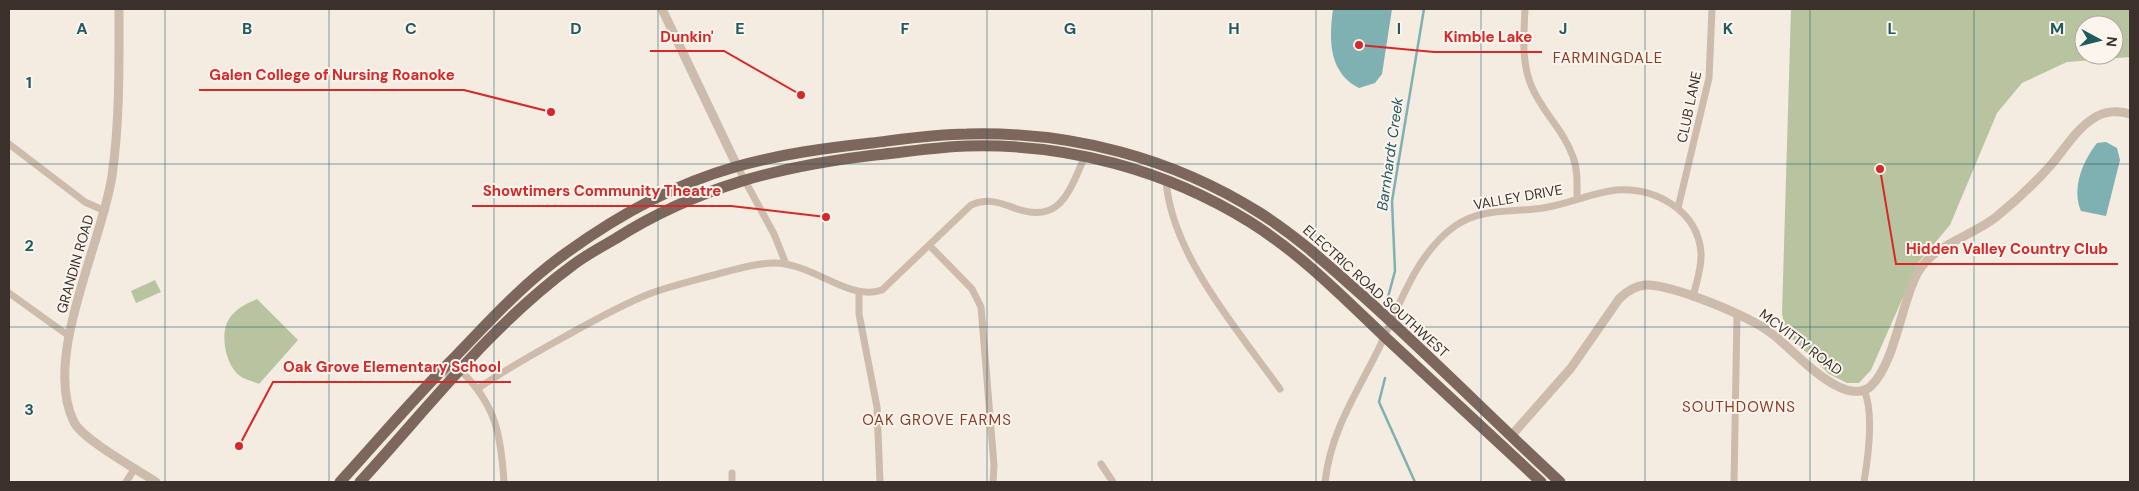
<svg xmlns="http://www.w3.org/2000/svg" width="2139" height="491" font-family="'DM Sans',sans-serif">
<rect width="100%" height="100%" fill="#f4ebe1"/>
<!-- green -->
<path fill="#b8c4a0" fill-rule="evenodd" d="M1791 9H2130V57L2067 62 2022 83 1997 113 1950 225 1918 263 1871 370 1859 383H1847L1829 374 1787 334 1782 314ZM2084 25H2114V55H2084Z
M155 280 161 292 136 303 131 291Z
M257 299 298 340 259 384C253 381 245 380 240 376 226 366 219 334 229 319 236 308 246 304 257 299Z"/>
<!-- water -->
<path fill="#7fb0b2" d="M1333 9H1392L1382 74 1375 83 1359 88C1328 72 1329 39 1333 9Z
M2106 142 2117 148 2120 160 2106 216 2081 211C2071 188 2083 161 2097 143Z"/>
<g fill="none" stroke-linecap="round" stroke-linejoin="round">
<!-- stream -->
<path stroke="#7fb0b2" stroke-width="2.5" d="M1387 301 1395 271 1392 201 1424 9
M1385 378 1379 402 1415 482"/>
<!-- minor -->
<path stroke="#cdbbac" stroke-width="7" d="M1525 9C1524 33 1521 61 1531 85 1541 111 1564 130 1573 157 1578 170 1577 185 1577 199
M9 144 85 202 105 211
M737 166 774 234 786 264
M1166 181C1172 255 1237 329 1280 389
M1678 208 1709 78 1712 9
M929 245 972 289 981 307 994 465 993 482
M9 293 69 336
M859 293V314L877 407 880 482
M440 374 461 371C496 405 501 435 504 482
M479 388C506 369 535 353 564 337 591 322 619 306 649 294 670 286 692 281 714 275 734 270 754 263 774 263 814 263 849 302 882 290L971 205C985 199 995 201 1009 206 1059 227 1068 195 1085 156
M1101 464 1113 482
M126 482 135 468
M732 482V473
M1325 482C1331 430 1356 395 1378 350 1399 308 1415 254 1455 226 1482 207 1512 213 1543 208 1568 204 1591 193 1616 190 1656 187 1698 211 1701 253 1702 268 1696 283 1693 297
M1734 482 1737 314
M1864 482C1868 458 1874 412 1864 390"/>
<!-- tertiary -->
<path stroke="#cdbbac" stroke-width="9" d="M119 9C119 64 120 120 112 176 102 244 42 358 74 422 82 439 138 470 156 482
M662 9 737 166
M1511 436 1571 368 1619 299C1626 292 1634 286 1645 285 1672 284 1749 316 1771 333 1793 350 1814 375 1839 387 1849 392 1863 394 1871 386 1895 363 1901 304 1917 274 1933 244 1971 237 1996 217 2016 201 2034 184 2051 165 2064 150 2076 129 2094 118 2104 111 2119 110 2130 114"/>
<!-- primary -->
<path stroke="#7d675c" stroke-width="11" d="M340 482C376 443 411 401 449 363 487 324 521 285 566 253 617 216 675 184 735 167 780 154 826 148 872 143 904 139 936 134 967 134 1071 131 1173 158 1260 213 1298 237 1330 267 1363 296 1430 356 1494 421 1560 482
M360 482C428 408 491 325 573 265 586 255 601 247 615 239 697 187 780 166 875 155 906 152 936 147 967 146 1067 143 1166 170 1250 222 1301 254 1342 296 1385 337 1437 386 1489 434 1541 482"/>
</g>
<!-- grid -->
<path fill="none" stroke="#1f5a5e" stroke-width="1" stroke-opacity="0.55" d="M165 9V482M329 9V482M494 9V482M658 9V482M823 9V482M987 9V482M1152 9V482M1316 9V482M1481 9V482M1645 9V482M1810 9V482M1974 9V482M9 164H2130M9 327H2130"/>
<g text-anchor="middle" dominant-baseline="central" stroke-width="4" stroke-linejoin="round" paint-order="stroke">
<!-- street labels -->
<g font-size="14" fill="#3b302b" stroke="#fbf5ee">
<text transform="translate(1689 107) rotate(-78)">CLUB LANE</text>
<text transform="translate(1518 197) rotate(-10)">VALLEY DRIVE</text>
<text transform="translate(75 264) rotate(-74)">GRANDIN ROAD</text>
<text transform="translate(1376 291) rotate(42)">ELECTRIC ROAD SOUTHWEST</text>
<text transform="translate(1801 342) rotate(37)">MCVITTY ROAD</text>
</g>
<!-- neighbourhood labels -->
<g font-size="15" letter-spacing="1" fill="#8c3b22" stroke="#fbf5ee">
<text x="1608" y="58">FARMINGDALE</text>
<text x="1739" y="407">SOUTHDOWNS</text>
<text x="937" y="420">OAK GROVE FARMS</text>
</g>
<!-- water labels -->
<g font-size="15" font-style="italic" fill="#1f5a5e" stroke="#fbf5ee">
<text transform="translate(1390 154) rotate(-82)">Barnhardt Creek</text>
</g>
</g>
<g font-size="16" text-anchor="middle" font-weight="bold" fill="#1f5a5e" stroke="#fbf5ee" stroke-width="4" stroke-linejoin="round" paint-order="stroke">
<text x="82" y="34">A</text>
<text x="247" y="34">B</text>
<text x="411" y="34">C</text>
<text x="576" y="34">D</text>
<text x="740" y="34">E</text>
<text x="905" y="34">F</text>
<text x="1070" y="34">G</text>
<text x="1234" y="34">H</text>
<text x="1399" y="34">I</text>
<text x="1563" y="34">J</text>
<text x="1728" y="34">K</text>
<text x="1892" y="34">L</text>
<text x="2057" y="34">M</text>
<text x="29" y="88">1</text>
<text x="29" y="251">2</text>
<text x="29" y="415">3</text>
</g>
<!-- callouts -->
<path fill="none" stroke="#d62828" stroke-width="2" d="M801 95L724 51H650M1359 45L1434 52H1542M551 112L464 90H199M826 217L731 206H472M1880 169L1896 264H2118M239 446L273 382H511"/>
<g fill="#d62828" stroke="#fbf5ee" stroke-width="2">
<circle cx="801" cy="95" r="5"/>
<circle cx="1359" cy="45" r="5"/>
<circle cx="551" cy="112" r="5"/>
<circle cx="826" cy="217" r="5"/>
<circle cx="1880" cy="169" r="5"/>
<circle cx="239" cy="446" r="5"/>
</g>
<g font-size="15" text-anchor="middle" font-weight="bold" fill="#d62828" stroke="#fbf5ee" stroke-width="4" stroke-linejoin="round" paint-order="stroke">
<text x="687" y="42">Dunkin'</text>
<text x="1488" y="42">Kimble Lake</text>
<text x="332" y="80">Galen College of Nursing Roanoke</text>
<text x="602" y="196">Showtimers Community Theatre</text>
<text x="2007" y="254">Hidden Valley Country Club</text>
<text x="392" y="372">Oak Grove Elementary School</text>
</g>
<!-- border -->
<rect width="2139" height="491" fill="none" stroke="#3b302b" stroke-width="20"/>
<!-- north arrow -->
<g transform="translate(2099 40) rotate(97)"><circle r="24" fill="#fbf5ee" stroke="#aea6a0"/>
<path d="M0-4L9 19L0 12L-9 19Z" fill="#1f5a5e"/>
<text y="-8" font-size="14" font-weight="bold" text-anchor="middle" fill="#3b302b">N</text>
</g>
</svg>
